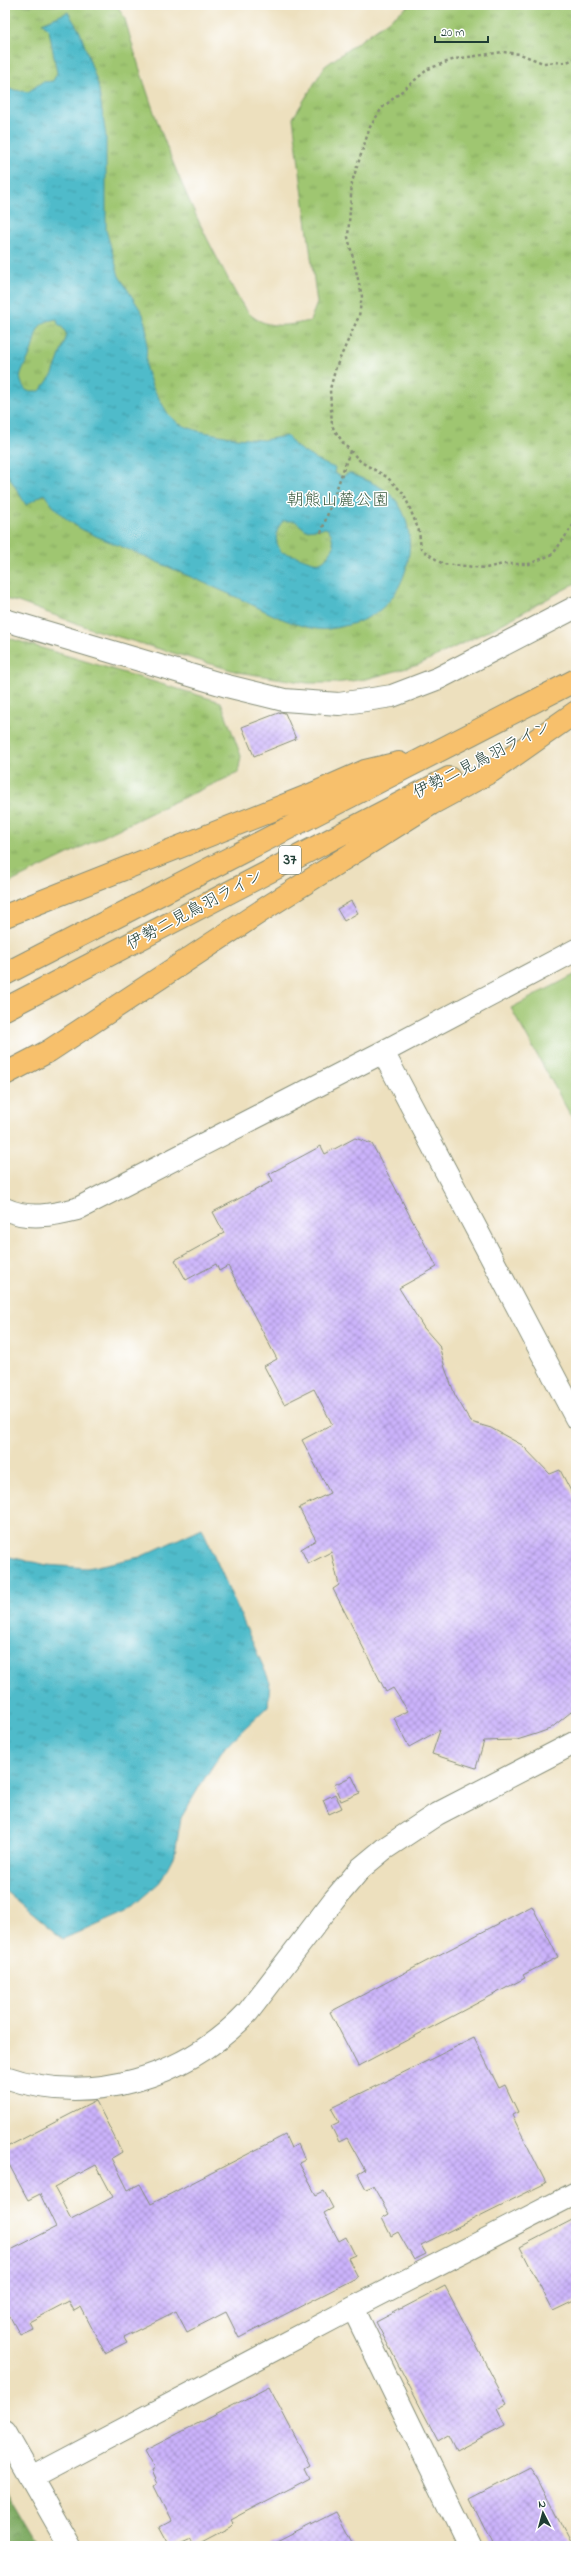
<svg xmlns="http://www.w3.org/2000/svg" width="581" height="2551" font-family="'Indie Flower','Klee One',sans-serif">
<defs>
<pattern id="forest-crowns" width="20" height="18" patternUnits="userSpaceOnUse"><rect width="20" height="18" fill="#7fab63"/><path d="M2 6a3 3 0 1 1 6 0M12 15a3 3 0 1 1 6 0" fill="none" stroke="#678c52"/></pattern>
<pattern id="park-tufts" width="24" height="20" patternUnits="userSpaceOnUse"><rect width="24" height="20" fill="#9fc671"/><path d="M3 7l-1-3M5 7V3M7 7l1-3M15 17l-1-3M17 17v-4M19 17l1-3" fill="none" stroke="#81a25e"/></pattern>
<pattern id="water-ripples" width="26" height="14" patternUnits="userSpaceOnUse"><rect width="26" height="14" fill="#4fbbca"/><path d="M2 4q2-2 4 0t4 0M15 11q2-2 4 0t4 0" fill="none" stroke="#4199a5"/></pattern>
<pattern id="building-cross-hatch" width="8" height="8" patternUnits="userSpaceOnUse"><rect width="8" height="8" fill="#cbb2fb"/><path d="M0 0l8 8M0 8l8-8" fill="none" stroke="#a492cc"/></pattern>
</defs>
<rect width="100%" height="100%" fill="#fff"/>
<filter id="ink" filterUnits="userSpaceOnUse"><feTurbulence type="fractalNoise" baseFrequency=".025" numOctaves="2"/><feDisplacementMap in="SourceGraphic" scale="8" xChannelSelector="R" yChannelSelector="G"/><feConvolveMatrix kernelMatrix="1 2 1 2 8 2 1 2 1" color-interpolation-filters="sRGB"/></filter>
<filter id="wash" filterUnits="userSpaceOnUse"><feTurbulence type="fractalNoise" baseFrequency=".012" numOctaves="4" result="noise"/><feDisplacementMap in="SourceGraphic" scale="16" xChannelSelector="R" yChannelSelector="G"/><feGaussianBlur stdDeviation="0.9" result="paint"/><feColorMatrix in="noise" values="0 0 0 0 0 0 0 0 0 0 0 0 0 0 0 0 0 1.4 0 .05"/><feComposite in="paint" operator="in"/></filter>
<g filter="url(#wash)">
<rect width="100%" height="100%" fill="#ede0be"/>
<!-- forest -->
<path fill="url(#forest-crowns)" stroke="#4f744c" d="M5 2490 38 2546H5Z"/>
<!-- park -->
<path fill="url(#park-tufts)" stroke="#5f8252" d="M9 5H117L125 19C149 106 180 190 223 269 230 282 241 307 252 316 270 330 290 325 310 321L317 303 293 118 325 66 410 5H576V583L498 626 418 665 366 679 335 683H308L238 672 95 630 18 602 5 599V9Z
M5 637 221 702 241 756 238 773 167 805 5 885Z"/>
<!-- garden -->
<path fill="#9fc671" stroke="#5f8252" d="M576 974V1125L511 1008Z"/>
<!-- water -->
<path fill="url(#water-ripples)" stroke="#377c7f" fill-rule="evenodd" d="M68 12 80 32 98 85 106 136V230L119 276 143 314 147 333 146 369 152 386 168 414 179 424 198 431 236 438 263 440 287 436C291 439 294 446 298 448 310 456 321 463 335 468L334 473 342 477 349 473C365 480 382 485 394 498 421 530 411 588 377 612 363 622 347 626 329 629 303 633 260 608 236 597 204 583 171 568 139 554 121 546 101 539 83 530 67 521 54 509 44 494L26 505 5 470V218L8 208 5 187V93L8 89 28 92 42 82 53 81 57 73 49 30 42 23ZM57 319 58 324 63 328 67 335 53 374 40 391H27C13 376 25 368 30 354 38 336 32 322 57 319ZM283 521H295L306 530 326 528 331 533 334 547C321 566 320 565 299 557 294 555 287 554 281 552 274 541 275 530 283 521Z
M202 1528 270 1682 268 1706 225 1747 201 1784 181 1818 175 1853 160 1882 127 1911 63 1939 5 1891V1556L47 1565 87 1568 140 1557Z"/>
<g id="blocks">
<!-- building -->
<path fill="url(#building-cross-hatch)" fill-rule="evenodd" d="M281 712 285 713 296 739 254 756 242 727Z
M351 901 358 913 344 921 337 909Z
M355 1138 372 1144 437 1267 399 1288 424 1328 439 1345 445 1368 455 1395 471 1422 491 1428 522 1445 550 1474 560 1470 576 1501V1708L550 1729 536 1734 517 1740 484 1741 476 1768 432 1754 440 1730 409 1747 394 1718 408 1711 393 1688 386 1692 333 1589 339 1585 331 1552 308 1564 301 1549 316 1540 299 1508 330 1493 302 1440 332 1424 314 1389 284 1404 264 1366 277 1359 228 1266 219 1271 216 1264 186 1280 175 1260 224 1233 213 1212 273 1181 269 1174 321 1146 325 1154Z
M352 1776 360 1793 341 1801 334 1785Z
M335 1794 342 1808 329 1814 323 1800Z
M532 1906 558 1957 523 1975 525 1978 358 2066 330 2012Z
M474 2038 499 2088 505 2085 518 2112 512 2115 546 2183 421 2245 426 2254 414 2260 398 2232 391 2236 382 2218 389 2214 373 2186 366 2189 358 2174 365 2170 347 2138 339 2142 331 2126 339 2122 331 2108Z
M96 2101 122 2152 112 2158 128 2190 140 2184 151 2204 285 2135 291 2148 298 2144 305 2160 299 2163 316 2195 324 2191 333 2208 324 2213 339 2241 346 2237 355 2255 348 2258 358 2277 239 2338 226 2312 187 2332 176 2311 124 2337 127 2342 105 2353 81 2307 74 2311 69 2301 29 2322 33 2329 20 2335 9 2315 5 2317V2253L56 2227 40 2194 28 2200 5 2157V2148ZM96 2165 113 2197 71 2219 54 2187Z
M576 2218V2300L553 2311 520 2247Z
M445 2286 507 2404 497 2409 505 2425 456 2451 448 2435 438 2441 376 2322Z
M269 2387 310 2465 305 2468 310 2478 232 2519 234 2522 230 2526 194 2545 191 2537 171 2546 160 2526 171 2520 154 2486 157 2484 151 2471 154 2469 144 2451Z
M530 2468 537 2478 572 2546H493L470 2499Z
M336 2512 354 2546H269L324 2518Z"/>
</g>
</g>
<g filter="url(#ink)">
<use href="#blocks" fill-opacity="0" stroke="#868e79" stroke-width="1"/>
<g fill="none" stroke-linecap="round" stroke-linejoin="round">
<!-- tertiary casing -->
<g stroke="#868e79" stroke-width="24">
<path id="tertiary" d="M5 620 227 686 284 700 339 704 392 696 439 678 576 607
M383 1052 576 1418
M5 1209C28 1220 53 1215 77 1209L383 1052 576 950
M5 2077C91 2107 187 2077 248 2012L334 1900 361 1868 384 1849 437 1814 576 1742
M353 2308 469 2546
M5 2432 70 2546
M31 2478 353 2308 576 2193"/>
</g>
<!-- primary casing -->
<g stroke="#868e79" stroke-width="24">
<path id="primary" d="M5 916 308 796 365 771 399 763
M5 974 576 680
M5 1009 449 778
M5 1074 49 1051 269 906 431 804 492 771 576 712"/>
</g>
<!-- path -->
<path stroke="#868e79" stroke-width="2.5" stroke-dasharray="3 3" stroke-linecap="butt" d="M576 58 567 62 543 63 520 54 503 52 455 59 428 69 382 108 370 127 352 182 348 237 362 296 359 316 336 367 330 389 332 426 344 444 361 462 387 477 404 494 419 531 421 549 443 564 486 568 503 564H529L553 554 576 521
M321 533 350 451"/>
<!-- tertiary -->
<use href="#tertiary" stroke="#fff" stroke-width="22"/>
<!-- primary -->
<use href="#primary" stroke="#f7c06c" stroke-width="22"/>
</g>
</g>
<g text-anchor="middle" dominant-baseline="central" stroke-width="3" stroke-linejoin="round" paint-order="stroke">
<!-- shield labels -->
<rect fill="#fff" stroke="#627771" stroke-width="1" x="279" y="846" width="22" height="28" rx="3"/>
<g font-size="16" font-weight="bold" fill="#1f3d34">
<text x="290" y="860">37</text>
</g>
<!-- park labels -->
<g font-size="17" fill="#3f5f43" stroke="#fff">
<text x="338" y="500">朝熊山麓公園</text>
</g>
<!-- street labels -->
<g font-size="17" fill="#1f3d34" stroke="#fff">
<text transform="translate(482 760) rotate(-27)">伊勢二見鳥羽ライン</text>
<text transform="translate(195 910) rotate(-28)">伊勢二見鳥羽ライン</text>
</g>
</g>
<!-- margin -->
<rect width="581" height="2551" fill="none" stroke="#fff" stroke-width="20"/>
<!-- north arrow -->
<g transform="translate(543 2513) rotate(354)" stroke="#ffffff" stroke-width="3" paint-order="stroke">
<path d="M0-3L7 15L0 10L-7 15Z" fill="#1f3d34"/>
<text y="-6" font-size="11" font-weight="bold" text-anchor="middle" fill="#1f3d34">N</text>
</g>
<!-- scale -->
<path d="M435 36v6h53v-6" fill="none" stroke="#1f3d34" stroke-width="2"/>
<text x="441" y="36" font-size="12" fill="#1f3d34" stroke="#ffffff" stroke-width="3" paint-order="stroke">20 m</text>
</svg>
